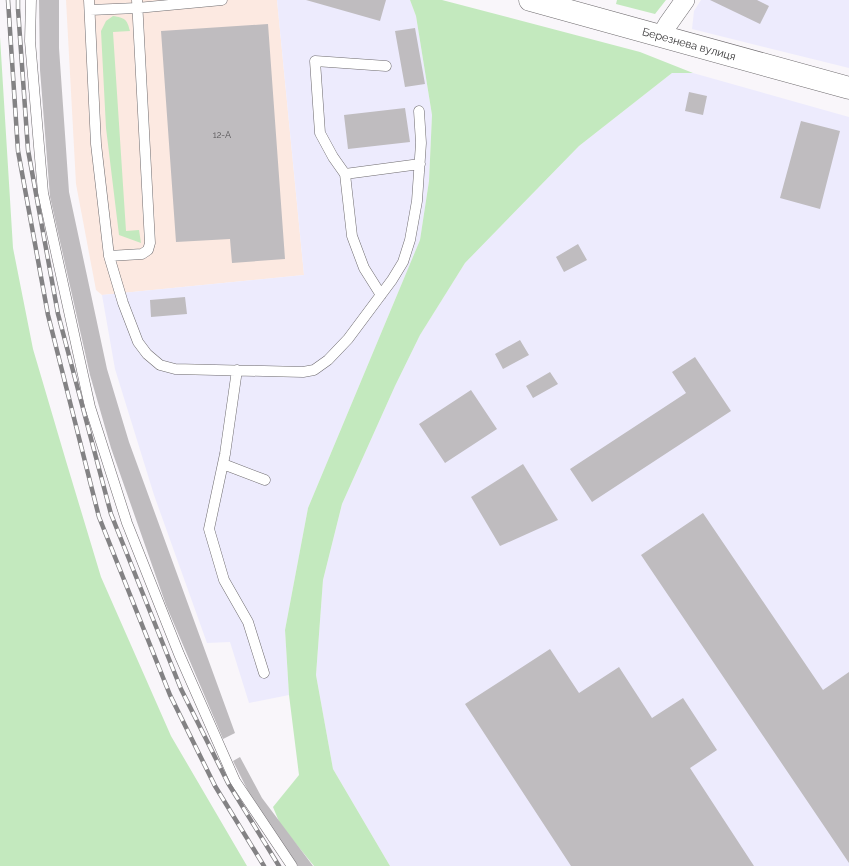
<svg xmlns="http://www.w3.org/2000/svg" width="849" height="866" font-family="Raleway,sans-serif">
<rect width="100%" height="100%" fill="#f9f6fa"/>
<!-- commercial -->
<path fill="#fce9e1" d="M66 0H277L304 275 102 295 96 290 76 184Z"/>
<!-- industrial -->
<path fill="#edebfd" d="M277 0H410L416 16 432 115 429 181 420 240 308 508 285 630 289 695 249 703 230 642 207 643 154 495 115 369 102 295 304 275Z
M701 0H849V68L692 29 694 11Z
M672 73H693L849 117V866H390L333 769 316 675 323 580 342 504 395 386 420 335 465 263 579 146Z"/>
<!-- green -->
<path fill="#c3e9be" d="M410 0H442L640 52 693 73H672L579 146 465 263 420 335 395 386 342 504 323 580 316 675 333 769 390 866H314L280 824 273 807 299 775 289 695 285 630 308 508 420 240 429 181 432 115 416 16Z
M617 0H666L655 14 616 4Z
M113 16C125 18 127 19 130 31L113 32 126 231 139 230 141 243 119 235 106 128 101 31 106 21Z
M0 37 13 248 33 349 66 461 101 577 171 736 247 866H0Z"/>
<!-- building -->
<path fill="#bfbcbf" d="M39 0H59V48L69 192 107 369 129 442 235 733 223 739 166 605 111 448 90 375 50 197 40 70Z
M306 0H386L380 21Z
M710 0H757L769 6 760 24Z
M268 24 285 259 232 263 230 239 176 242 161 31Z
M415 28 425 84 405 87 395 31Z
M689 92 707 96 703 115 685 111Z
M405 108 410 142 348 149 344 115Z
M801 121 840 131 820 209 780 198Z
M578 244 587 260 564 272 556 257Z
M185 297 187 314 151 317 150 300Z
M520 340 529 355 503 369 495 354Z
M695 357 731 411 592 502 570 469 686 393 672 372Z
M550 372 558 384 533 398 526 386Z
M471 390 497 429 445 463 419 424Z
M523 464 558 520 500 546 471 497Z
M703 513 823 690 849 672V863L641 555Z
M550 649 579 693 619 667 652 718 683 698 717 750 690 768 754 866H571L465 704Z
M240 757 262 798 313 866H298L252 799 233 761Z"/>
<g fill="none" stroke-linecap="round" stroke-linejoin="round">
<!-- service casing -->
<g stroke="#6e6b6e" stroke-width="11">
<path id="service" d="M31 0 30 41 43 193 90 407 127 523 179 654 235 781 292 866
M89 0 96 144 109 256 142 254 148 250 150 243 137 0
M90 10 137 8 222 0
M345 174 420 164
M109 256 123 303 138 342 147 354 160 365 175 369 303 372 314 370 328 360 348 339 392 280 403 262 410 240 417 201 421 143 419 111
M381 295 364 268 352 236 345 174 333 157 320 133 315 61 386 66
M237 370 225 454 209 529 224 580 248 622 264 673
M223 464 265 480"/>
</g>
<!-- minor casing -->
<g stroke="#6e6b6e" stroke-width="20">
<path id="minor" d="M661 36 668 24 685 0"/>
</g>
<!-- tertiary casing -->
<g stroke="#6e6b6e" stroke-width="23">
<g id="tertiary">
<path id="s1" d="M530 0 849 88"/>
</g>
</g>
<!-- service -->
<use href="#service" stroke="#fff" stroke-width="10"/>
<!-- minor -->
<use href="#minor" stroke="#fff" stroke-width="19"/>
<!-- tertiary -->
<use href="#tertiary" stroke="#fff" stroke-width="22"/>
<!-- rail casing -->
<g stroke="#838284" stroke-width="4.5">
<path id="rail" d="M8 0 18 151 48 315 99 517 170 695 215 786 264 866
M18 0V9L28 150 58 314 111 514 181 689 228 783 279 866"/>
</g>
<!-- rail -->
<use href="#rail" stroke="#fff" stroke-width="3" stroke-dasharray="9" stroke-linecap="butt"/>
</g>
<g text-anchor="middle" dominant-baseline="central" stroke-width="4" stroke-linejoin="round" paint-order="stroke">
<!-- number labels -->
<g font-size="9" fill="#585658">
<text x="222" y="135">12-А</text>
</g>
<!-- street labels -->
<g font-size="11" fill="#353435" stroke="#fff">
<text stroke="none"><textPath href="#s1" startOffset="165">Березнева вулиця</textPath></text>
</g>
</g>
</svg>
